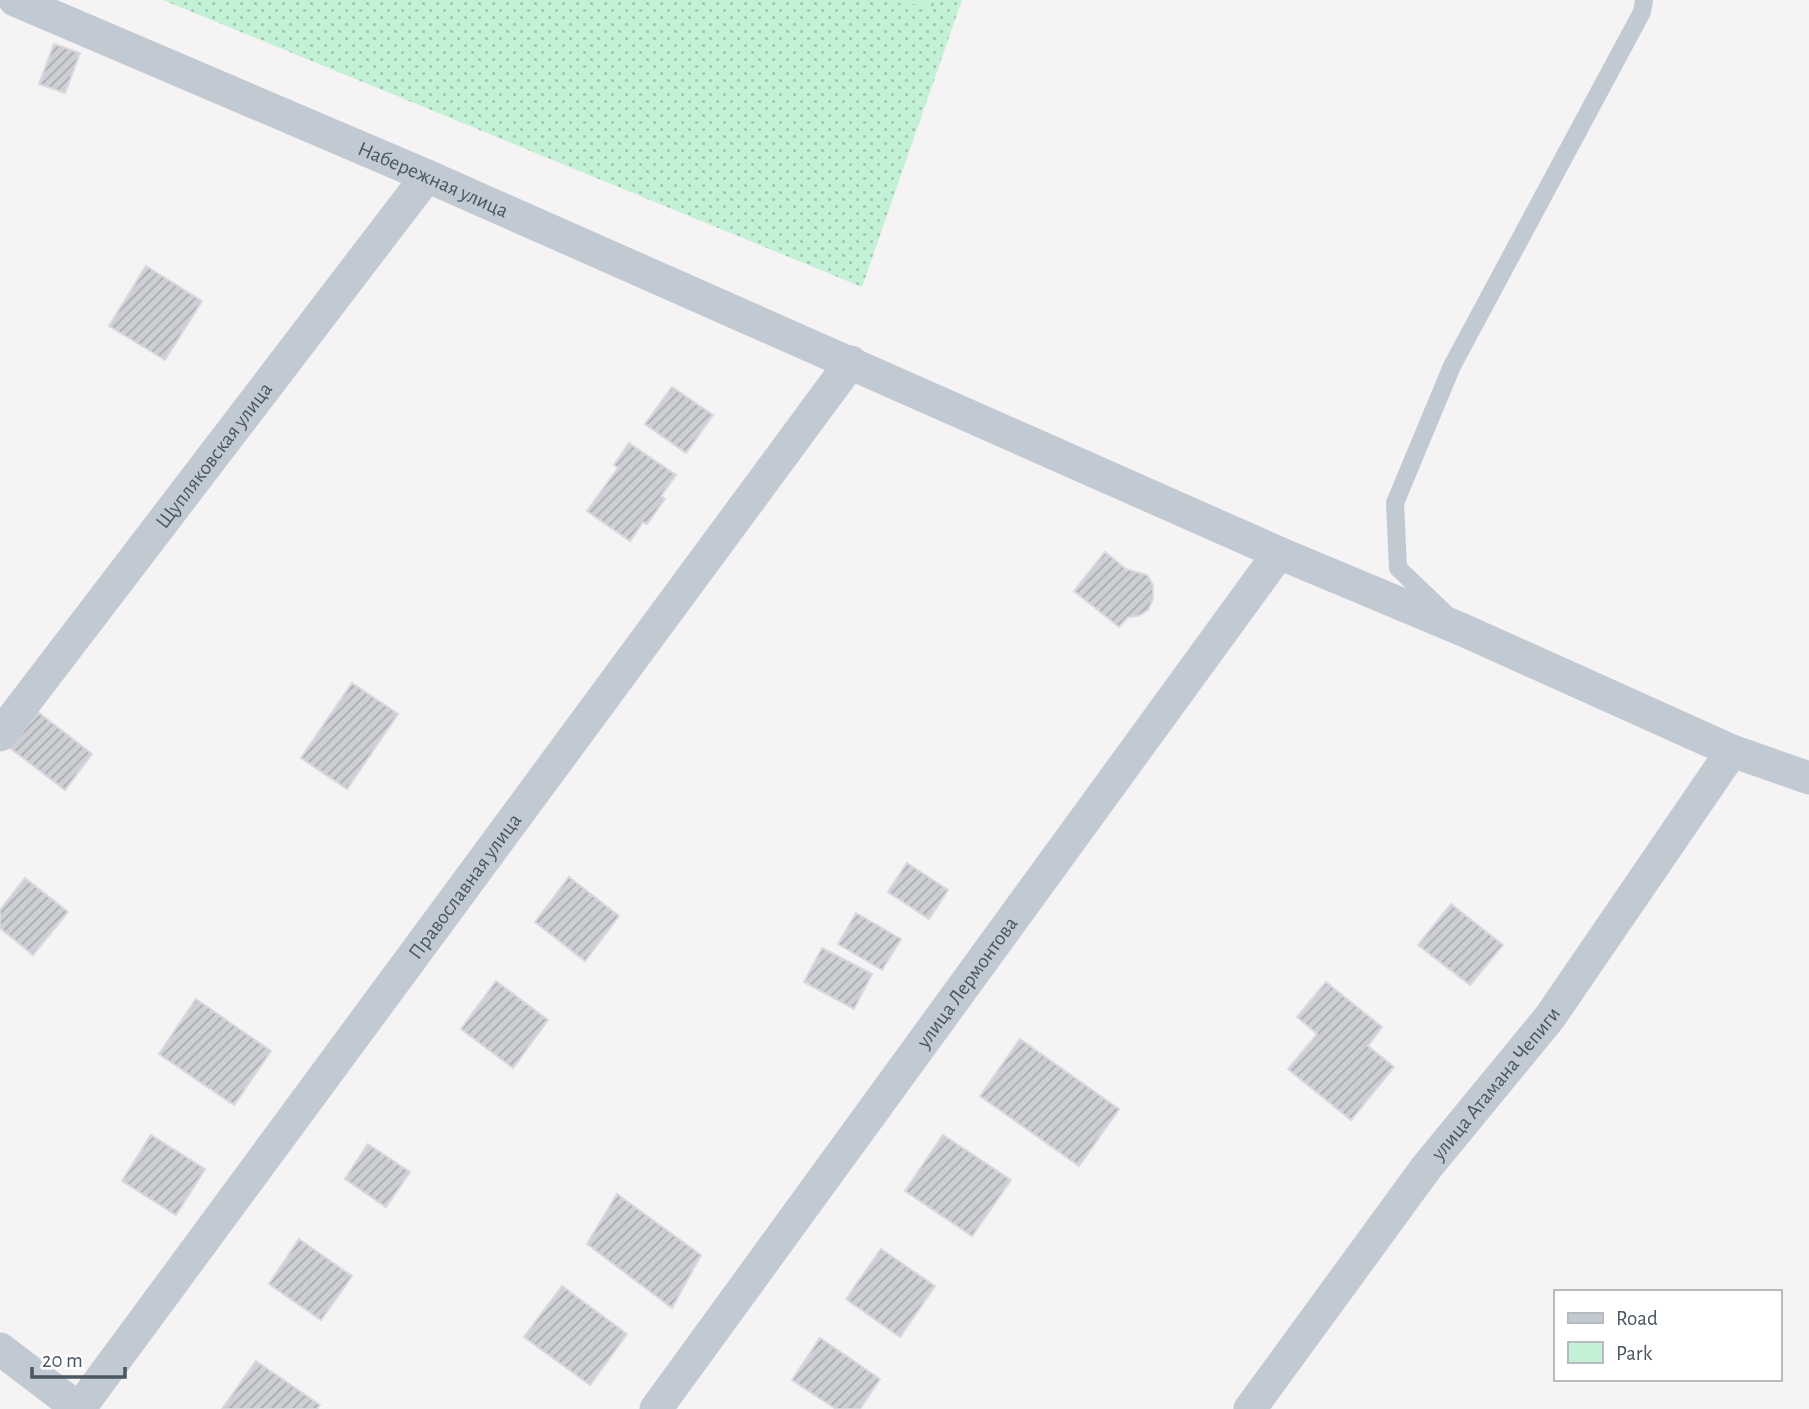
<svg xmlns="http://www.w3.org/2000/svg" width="1809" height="1409" font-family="'Alegreya Sans',sans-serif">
<defs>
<pattern id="green-dots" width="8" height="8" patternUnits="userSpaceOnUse" patternTransform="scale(1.75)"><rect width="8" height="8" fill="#c3f1d5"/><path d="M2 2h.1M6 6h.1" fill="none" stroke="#a0c6b0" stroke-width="1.8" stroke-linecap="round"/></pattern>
<pattern id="forest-firs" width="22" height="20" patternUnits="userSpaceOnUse" patternTransform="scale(1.75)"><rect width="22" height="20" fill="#c3f1d5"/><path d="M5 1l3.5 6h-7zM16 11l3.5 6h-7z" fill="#a0c6b0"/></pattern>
<pattern id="building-hatch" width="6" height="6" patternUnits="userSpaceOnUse" patternTransform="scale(1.75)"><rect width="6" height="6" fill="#cdcfd5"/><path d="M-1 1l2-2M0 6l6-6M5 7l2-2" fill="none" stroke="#a8abb0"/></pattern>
</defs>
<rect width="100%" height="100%" fill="#f5f3f3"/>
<!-- green -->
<path fill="url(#green-dots)" d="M163 0H962L862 287Z"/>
<!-- forest -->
<path fill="url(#forest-firs)" d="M871 0H936L933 6Z"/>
<!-- building -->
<path fill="url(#building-hatch)" stroke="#d7d9de" stroke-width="2" d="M54 44 80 53 65 93 39 84Z
M146 266 202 301 165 360 109 326Z
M672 387 713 415 686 453 645 424Z
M629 443 676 475 661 496 665 499 647 524 643 522 630 541 587 511 618 468 614 465Z
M1105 552 1126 569 1147 575 1153 585V599L1148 610 1138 616 1128 617 1119 627 1074 591Z
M352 683 398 714 347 789 301 758Z
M38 712 92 754 65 790 10 748Z
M907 863 948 890 929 919 888 892Z
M569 877 619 916 585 961 535 922Z
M25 878 68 912 33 955 0 928V910Z
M1451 904 1503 945 1470 985 1418 945Z
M856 913 901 939 882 970 838 944Z
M822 948 872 974 854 1009 804 982Z
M496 981 548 1020 513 1068 461 1029Z
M1326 982 1382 1027 1368 1046 1394 1067 1351 1120 1288 1069 1317 1034 1297 1017Z
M196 999 271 1051 234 1105 159 1054Z
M1020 1039 1119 1109 1079 1166 980 1096Z
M151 1135 205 1169 176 1215 122 1181Z
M943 1135 1011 1180 972 1236 905 1191Z
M368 1144 410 1172 386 1207 345 1179Z
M617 1194 701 1255 672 1308 587 1244Z
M299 1239 352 1276 321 1320 269 1284Z
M881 1249 935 1286 900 1337 846 1299Z
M562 1286 627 1334 590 1385 524 1337Z
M820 1338 880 1379 860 1409H836L792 1380Z
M256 1361 320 1405 317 1409H222Z"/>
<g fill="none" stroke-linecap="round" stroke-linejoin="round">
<!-- lane -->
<path stroke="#c1cad2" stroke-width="18" d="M1445 613 1398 568 1395 503 1452 366 1642 12 1644 0"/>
<!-- street -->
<g stroke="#c1cad2" stroke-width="33">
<path id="s1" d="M15 0 427 176 1279 553 1463 630 1732 751 1809 778"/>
<path id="s2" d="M0 735 427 176"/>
<path id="s3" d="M0 1349 79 1409 851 362"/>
<path id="s4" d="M656 1409 1279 553"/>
<path id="s5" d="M1250 1409 1426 1168 1550 1017 1732 751"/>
</g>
</g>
<g text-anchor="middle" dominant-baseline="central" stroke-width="5" stroke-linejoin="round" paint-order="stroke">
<!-- street labels -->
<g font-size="21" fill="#4a5661" stroke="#fff">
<text stroke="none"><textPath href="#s1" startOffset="455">Набережная улица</textPath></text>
<text stroke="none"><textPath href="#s2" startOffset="352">Щупляковская улица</textPath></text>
<text stroke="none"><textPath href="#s3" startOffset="749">Православная улица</textPath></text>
<text stroke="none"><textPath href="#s4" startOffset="528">улица Лермонтова</textPath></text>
<text stroke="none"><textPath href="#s5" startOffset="408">улица Атамана Чепиги</textPath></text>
</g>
</g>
<!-- legend -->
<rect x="1554" y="1290" width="228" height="91" fill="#ffffff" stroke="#b7bbc0" stroke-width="2"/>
<rect x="1568" y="1313" width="35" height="10" fill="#c1cad2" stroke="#b7bbc0" stroke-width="2"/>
<text x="1616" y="1325" font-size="21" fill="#4a5661">Road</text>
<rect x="1568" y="1342" width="35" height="21" fill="#c3f1d5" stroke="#b7bbc0" stroke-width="2"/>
<text x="1616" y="1360" font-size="21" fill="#4a5661">Park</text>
<!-- scale -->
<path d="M32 1367v10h93v-10" fill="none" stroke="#4a5661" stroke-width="3.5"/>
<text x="42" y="1367" font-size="21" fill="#4a5661" stroke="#ffffff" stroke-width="5" paint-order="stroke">20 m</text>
</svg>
